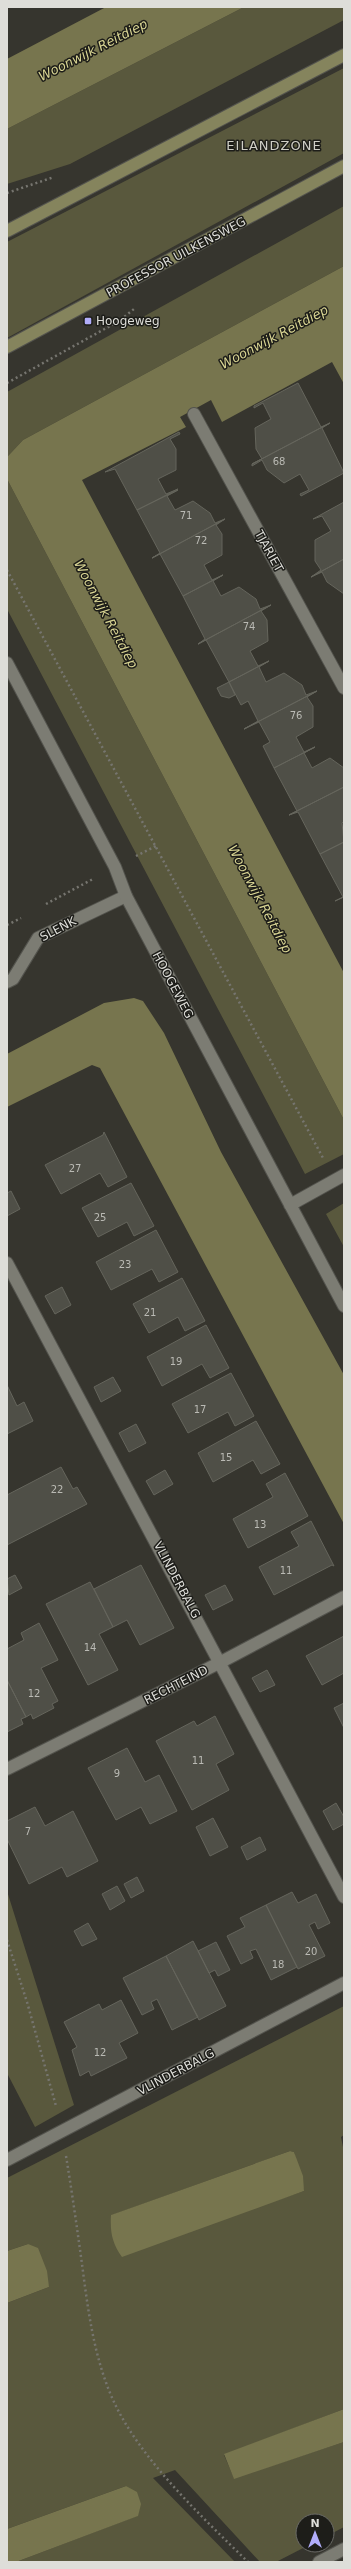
<svg xmlns="http://www.w3.org/2000/svg" width="351" height="2569" font-family="'DejaVu Sans',sans-serif">
<rect width="100%" height="100%" fill="#36352e"/>
<!-- green -->
<path fill="#59583d" fill-rule="evenodd" d="M244 7H344V20L70 164 7 184V129Z
M344 68V153L7 338V242Z
M344 206V266L23 440 8 456 7 479 344 1120V1154L305 1174 7 609V392Z
M344 1203V1247L326 1214Z
M7 1891 74 2105 35 2127 7 2073Z
M344 2006V2135L341 2137 344 2152V2409L224 2455 234 2478 344 2442V2527L327 2536V2521H303V2545H309L276 2562H260L175 2470 153 2478 235 2562H16L137 2516 126 2486 7 2529V2303L49 2287 28 2244 7 2251V2178ZM290 2151 294 2152 304 2191 248 2210 112 2215Z"/>
<!-- water -->
<path fill="#77754e" d="M106 7H244L7 129V59Z
M344 266V384L332 362 222 422 211 400 180 417 186 427 82 480 344 973V1120L7 479 8 456 23 440Z
M134 998 143 1001 164 1033 221 1152 344 1375V1524L100 1068 92 1065 7 1107V1054L104 1003Z
M290 2151 294 2152 303 2176 304 2191 122 2257C112 2243 110 2232 111 2215Z
M28 2244 38 2248 47 2271 49 2287 7 2303V2251Z
M344 2409V2442L234 2479 224 2454Z
M126 2486 137 2492 141 2504 138 2516 16 2562H7V2529Z"/>
<!-- building -->
<path fill="#4f4f47" stroke="#65655c" d="M298 383 321 427 330 423 252 464 262 459 256 449 255 428 271 419 263 403 254 408V406Z
M330 423 322 428 344 473 301 496 300 494 309 490 300 474 284 483 267 470 262 460 252 466V464Z
M179 432 180 434 170 439 176 449V470L158 479 166 494 178 489 137 510 115 469 105 472Z
M178 490 167 496 175 510 193 501 210 513 215 523 225 519 152 558 160 553 137 510Z
M344 502V559L311 577 321 570 315 561V540L331 531 322 516 313 519Z
M225 519 216 525 222 534V555L204 565 212 580 223 575 183 596 160 554 152 558Z
M344 559V594L327 582 322 572 311 577Z
M223 575 213 581 221 596 239 587 256 599 260 609 271 605 198 644 205 639 183 596Z
M271 605 261 611 267 620 268 641 250 651 258 666 269 661 229 682 206 640 198 644Z
M269 661 259 667 266 682 284 673 302 685 306 695 317 691 244 729 258 721 248 701 241 705 229 682Z
M229 682 235 695 229 698 221 696 217 688Z
M317 691 307 697 313 706V727L296 737 304 752 315 747 274 768 263 746 270 742 259 722 244 729Z
M315 747 304 753 312 768 330 758 344 768V787L289 815 297 811 274 768Z
M344 787V821L342 823 344 842 320 854 298 812 289 815Z
M344 842V897L335 901 343 897 320 854Z
M104 1132 127 1177 108 1187 100 1173 61 1194 45 1165 103 1135Z
M131 1183 154 1226 134 1236 127 1222 98 1237 82 1208Z
M11 1191 20 1209 7 1216V1193Z
M156 1230 178 1272 159 1282 152 1269 111 1290 96 1262Z
M182 1278 205 1321 185 1331 178 1317 149 1333 133 1304Z
M62 1287 71 1305 55 1314 45 1296Z
M206 1325 229 1368 210 1378 202 1364 162 1386 147 1357Z
M231 1373 254 1416 235 1426 228 1412 188 1433 172 1404Z
M113 1377 121 1391 101 1402 94 1387Z
M7 1385 17 1406 24 1402 33 1421 7 1434Z
M256 1421 280 1464 261 1474 253 1460 213 1482 198 1453Z
M136 1424 146 1443 129 1452 119 1433Z
M61 1467 73 1489 77 1487 87 1504 7 1545V1495Z
M165 1470 173 1484 154 1495 146 1481Z
M285 1473 308 1516 248 1548 233 1519 273 1497 266 1484Z
M311 1521 334 1566 332 1565 274 1595 259 1567 299 1546 291 1532Z
M141 1565 174 1628 140 1645 127 1620 113 1627 94 1589Z
M15 1575 22 1588 9 1595 7 1579Z
M90 1582 113 1627 99 1634 118 1670 88 1685 46 1604Z
M225 1585 233 1600 213 1610 205 1595Z
M39 1623 58 1660 41 1668 58 1701 52 1704 54 1708 33 1719 31 1714 26 1717 7 1680V1649L24 1640 21 1633Z
M344 1636V1673L322 1685 306 1656Z
M267 1670 275 1685 260 1692 252 1678Z
M7 1680 26 1717 21 1719 23 1724 7 1732Z
M344 1703V1728L334 1708Z
M215 1716 234 1754 216 1764 229 1790 192 1810 156 1741 194 1721 197 1726Z
M127 1748 145 1782 159 1775 177 1811 150 1824 141 1807 116 1820 88 1768Z
M336 1803 344 1817V1824L333 1830 323 1811Z
M35 1807 45 1826 73 1811 98 1861 67 1877 62 1867 29 1884 7 1839V1821Z
M213 1818 228 1847 210 1856 196 1827Z
M260 1837 266 1850 247 1860 241 1847Z
M137 1877 144 1891 131 1898 124 1884Z
M117 1886 125 1901 110 1910 102 1894Z
M292 1892 298 1903 316 1894 330 1923 318 1929 315 1922 309 1925 325 1956 298 1969 266 1905Z
M266 1905 297 1967 271 1980 256 1949 250 1951 253 1958 241 1964 227 1936 245 1927 240 1918Z
M88 1923 97 1939 82 1946 74 1931Z
M193 1941 226 2006 199 2020 166 1956Z
M216 1942 230 1970 218 1976 215 1970 209 1973 198 1951Z
M166 1956 198 2017 172 2030 157 1999 151 2002 154 2009 142 2015 123 1978Z
M121 2000 138 2033 119 2043 127 2058 91 2076 89 2071 80 2076 72 2050 77 2047 64 2022 99 2004 102 2010Z"/>
<g fill="none" stroke-linecap="round" stroke-linejoin="round">
<!-- lane casing -->
<g stroke="#53534d" stroke-width="14">
<path id="lane" d="M7 982 13 979 38 938 126 896"/>
</g>
<!-- street casing -->
<g stroke="#53534d" stroke-width="14">
<path id="street" d="M194 414 344 688
M7 663 115 867 126 896 344 1306
M290 1205 344 1175
M7 1263 344 1897
M7 1769 221 1662 344 1597
M7 2160 344 1983
M319 2562 344 2549"/>
</g>
<!-- secondary casing -->
<g stroke="#53534d" stroke-width="14">
<path id="secondary" d="M7 231 344 55
M7 347 344 166"/>
</g>
<!-- path -->
<path stroke="#76756f" stroke-width="2.5" stroke-dasharray="2 3" stroke-linecap="butt" d="M7 193 54 177
M7 383 119 321 134 309
M7 570 323 1158
M136 856 156 846
M46 904 93 879
M7 925 21 918
M7 1940 27 2002 56 2106
M66 2156C72 2192 77 2228 82 2264 88 2310 94 2359 114 2402 141 2460 202 2517 248 2562"/>
<!-- lane -->
<use href="#lane" stroke="#7c7c73" stroke-width="12"/>
<!-- street -->
<use href="#street" stroke="#7c7c73" stroke-width="12"/>
<!-- secondary -->
<use href="#secondary" stroke="#85845d" stroke-width="12"/>
</g>
<!-- markers -->
<rect fill="#b1adfa" stroke="#1d1d19" stroke-width="1.5" x="84" y="317" width="8" height="8" rx="2"/>
<g text-anchor="middle" dominant-baseline="central" stroke-width="3" stroke-linejoin="round" paint-order="stroke">
<!-- number labels -->
<g font-size="10" fill="#babab4">
<text x="279" y="461">68</text>
<text x="186" y="515">71</text>
<text x="201" y="540">72</text>
<text x="249" y="626">74</text>
<text x="296" y="715">76</text>
<text x="75" y="1168">27</text>
<text x="100" y="1217">25</text>
<text x="125" y="1264">23</text>
<text x="150" y="1312">21</text>
<text x="176" y="1361">19</text>
<text x="200" y="1409">17</text>
<text x="226" y="1457">15</text>
<text x="57" y="1489">22</text>
<text x="260" y="1524">13</text>
<text x="286" y="1570">11</text>
<text x="90" y="1647">14</text>
<text x="34" y="1693">12</text>
<text x="198" y="1760">11</text>
<text x="117" y="1773">9</text>
<text x="28" y="1831">7</text>
<text x="311" y="1951">20</text>
<text x="278" y="1964">18</text>
<text x="100" y="2052">12</text>
</g>
<!-- street labels -->
<g font-size="12" fill="#deded9" stroke="#1d1d19">
<text transform="translate(176 257) rotate(-28)">PROFESSOR UILKENSWEG</text>
<text transform="translate(269 551) rotate(61)">TJARIET</text>
<text transform="translate(58 929) rotate(-28)">SLENK</text>
<text transform="translate(173 985) rotate(62)">HOOGEWEG</text>
<text transform="translate(177 1580) rotate(62)">VLINDERBALG</text>
<text transform="translate(176 1685) rotate(-27)">RECHTEIND</text>
<text transform="translate(176 2072) rotate(-28)">VLINDERBALG</text>
</g>
<!-- poi labels -->
<g font-size="12" fill="#deded9" stroke="#1d1d19" text-anchor="start">
<text x="96" y="321">Hoogeweg</text>
</g>
<!-- water labels -->
<g font-size="13" font-style="italic" fill="#d9d593" stroke="#1d1d19">
<text transform="translate(93 50) rotate(-27)">Woonwijk Reitdiep</text>
<text transform="translate(274 337) rotate(-28)">Woonwijk Reitdiep</text>
<text transform="translate(106 614) rotate(62)">Woonwijk Reitdiep</text>
<text transform="translate(260 899) rotate(62)">Woonwijk Reitdiep</text>
</g>
<!-- neighbourhood labels -->
<g font-size="13" letter-spacing="1" fill="#d0cfc6" stroke="#1d1d19">
<text x="274" y="145">EILANDZONE</text>
</g>
</g>
<!-- border -->
<rect width="351" height="2569" fill="none" stroke="#deded9" stroke-width="16"/>
<!-- north arrow -->
<g transform="translate(315 2533)"><circle r="19" fill="#1d1d19" stroke="#6a6a66"/>
<path d="M0-3L7 15L0 10L-7 15Z" fill="#b1adfa"/>
<text y="-6" font-size="11" font-weight="bold" text-anchor="middle" fill="#deded9">N</text>
</g>
</svg>
